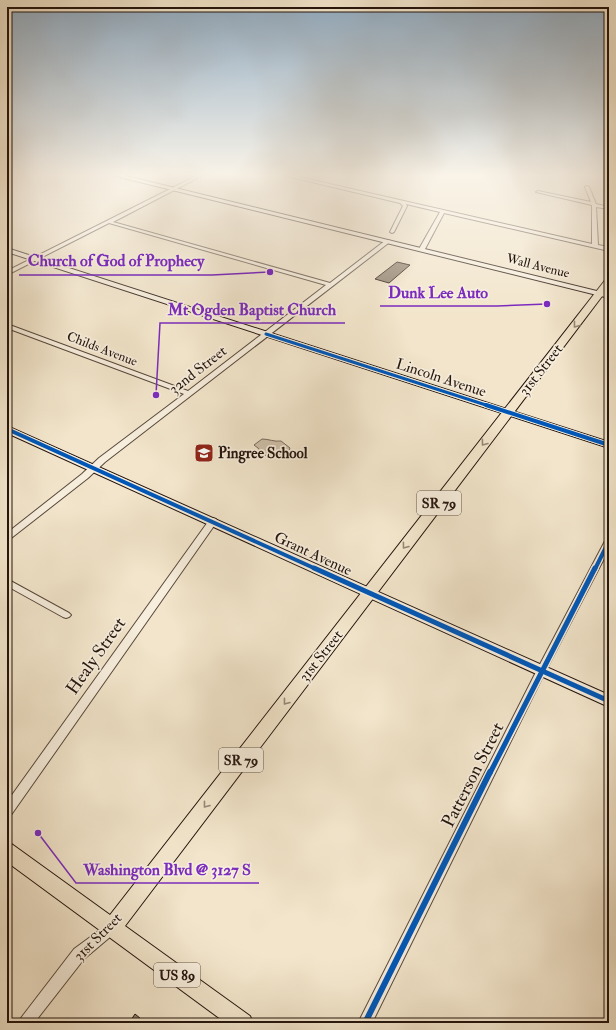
<svg xmlns="http://www.w3.org/2000/svg" width="616" height="1030" font-family="'IM FELL Double Pica',serif">
<rect width="100%" height="100%" fill="#f2e5cb"/>
<filter id="stains"><feTurbulence type="fractalNoise" baseFrequency=".005" numOctaves="4"/><feColorMatrix values="0 0 0 0 .2 0 0 0 0 .09 0 0 0 0 .02 0 0 0 .5 -.17"/></filter>
<radialGradient id="worn" r=".72"><stop offset=".6" stop-color="#630" stop-opacity="0"/><stop offset="1" stop-color="#630" stop-opacity=".3"/></radialGradient>
<!-- green -->
<path fill="#cfc1ab" stroke="#796a5c" d="M262 439C269 439 274 442 281 441L290 448 288 453 276 456 263 455 258 448 254 445Z"/>
<!-- building -->
<path fill="#8f8170" stroke="#23140d" d="M397 262 410 265 389 283 375 279Z
M135 1014 146 1023H129Z"/>
<g fill="none" stroke-linecap="round" stroke-linejoin="round">
<!-- street casing -->
<g stroke="#57483c" stroke-width="2">
<path id="street" d="M200 174H205L113 222 330 283 386 240 391 241 105 462 88 478 10 539 7 540V533L82 474 99 458 184 394 7 328V324L188 391 326 285 109 223 7 275V271Z
M278 174H286L592 244V205L536 192 538 191 591 202 585 187 587 186 589 187 596 204 609 207V209L596 207 598 245 609 247V251L444 213 425 249 422 251 419 249 440 212 406 204 407 206 394 232 392 233 390 232 403 206 400 203Z
M213 518 216 519 217 521 216 523 11 815 7 816V802L210 519Z
M609 538V549L545 672 372 1023H358L538 668 605 541Z
M7 579 69 613 71 615 69 617 66 618 63 617 7 586Z
M112 922 116 924 118 928 116 932 84 959 34 1023H19L21 1018 74 949 108 924Z"/>
</g>
<!-- secondary casing -->
<g stroke="#23140d" stroke-width="2">
<path id="secondary" d="M107 174H118L609 294V298Z
M7 248 609 442V448L7 252Z
M7 426 609 695V707L7 433Z"/>
</g>
<!-- primary casing -->
<g stroke="#23140d" stroke-width="2">
<path id="primary" d="M604 174H609V178Z
M606 279H609V287L125 926 250 1016 253 1023H226L7 862V842L13 845 110 915Z"/>
</g>
<!-- street -->
<use href="#street" fill="#f7eedd" fill-rule="evenodd"/>
<!-- secondary -->
<use href="#secondary" fill="#f7eedd" fill-rule="evenodd"/>
<!-- primary -->
<use href="#primary" fill="#f2e5cb" fill-rule="evenodd"/>
<!-- cycleway-far3 casing -->
<g stroke="#f7eedd" stroke-width="5">
<path id="cycleway-far3" d="M266 334 489 406"/>
</g>
<!-- cycleway-far2 casing -->
<g stroke="#f7eedd" stroke-width="6">
<path id="cycleway-far2" d="M486 405 609 445
M7 429 316 569
M595 569 609 541"/>
</g>
<!-- cycleway-far1 casing -->
<g stroke="#f7eedd" stroke-width="8">
<path id="cycleway-far1" d="M314 568 609 701
M490 773 595 568"/>
</g>
<!-- cycleway casing -->
<g stroke="#f7eedd" stroke-width="8">
<path id="cycleway" d="M365 1023 490 772"/>
</g>
<!-- cycleway-far3 -->
<use href="#cycleway-far3" stroke="#0057b8" stroke-width="3"/>
<!-- cycleway-far2 -->
<use href="#cycleway-far2" stroke="#0057b8" stroke-width="4"/>
<!-- cycleway-far1 -->
<use href="#cycleway-far1" stroke="#0057b8" stroke-width="5"/>
<!-- cycleway -->
<use href="#cycleway" stroke="#0057b8" stroke-width="6"/>
</g>
<!-- one-way arrows -->
<defs><path id="oneway-chevron" d="M-2-3.5L2.5 0L-2 3.5" fill="none" stroke-width="1.6" stroke-linecap="round" stroke-linejoin="round"/></defs>
<g stroke="#958776">
<use href="#oneway-chevron" transform="translate(576 325) rotate(128)"/>
<use href="#oneway-chevron" transform="translate(484 443) rotate(127)"/>
<use href="#oneway-chevron" transform="translate(405 546) rotate(127)"/>
<use href="#oneway-chevron" transform="translate(286 702) rotate(128)"/>
<use href="#oneway-chevron" transform="translate(206 805) rotate(128)"/>
</g>
<!-- sky -->
<linearGradient id="sky" x2="0" y2="1"><stop stop-color="#90abc2"/><stop offset="0.55" stop-color="#f9f3e8"/><stop offset="1" stop-color="#f9f3e8" stop-opacity="0"/></linearGradient>
<rect width="616" height="318" fill="url(#sky)"/>
<!-- icons -->
<defs>
<g id="school-square" transform="scale(1)"><rect x="-9" y="-9" width="18" height="18" rx="4" fill="#8f2418" stroke="#f7eedd"/><path d="M0-5L7-2L0 1L-7-2ZM-4 1L0 2.5L4 1V4Q0 6-4 4Z" fill="#fff"/></g>
</defs>
<g fill-rule="evenodd">
<use href="#school-square" x="204" y="453"/>
</g>
<g text-anchor="middle" dominant-baseline="central" stroke-width="3.5" stroke-linejoin="round" paint-order="stroke">
<!-- far-street labels -->
<g font-size="13" fill="#23140d" stroke="#f7eedd">
<text transform="translate(538 266) rotate(14)">Wall Avenue</text>
<text transform="translate(102 349) rotate(21)">Childs Avenue</text>
</g>
<!-- shield labels -->
<g fill="#f7eedd" stroke="#63554b" stroke-width="1">
<rect x="417" y="491" width="44" height="24" rx="3"/>
<rect x="219" y="748" width="44" height="24" rx="3"/>
<rect x="154" y="963" width="46" height="24" rx="3"/>
</g>
<g font-size="14" font-weight="bold" fill="#23140d">
<text x="439" y="503">SR 79</text>
<text x="241" y="760">SR 79</text>
<text x="177" y="975">US 89</text>
</g>
<!-- street labels -->
<g font-size="15" fill="#23140d" stroke="#f7eedd">
<text transform="translate(198 370) rotate(-38)">32nd Street</text>
<text transform="translate(541 370) rotate(-52)">31st Street</text>
<text transform="translate(441 378) rotate(18)">Lincoln Avenue</text>
<text transform="translate(313 554) rotate(25)">Grant Avenue</text>
<text transform="translate(321 656) rotate(-52)">31st Street</text>
<text transform="translate(98 937) rotate(-45)">31st Street</text>
</g>
<!-- poi labels -->
<g font-size="15" font-weight="bold" fill="#23140d" stroke="#f7eedd" text-anchor="start">
<text x="218" y="453">Pingree School</text>
</g>
<!-- near-street labels -->
<g font-size="18" fill="#23140d" stroke="#f7eedd">
<text transform="translate(96 656) rotate(-55)">Healy Street</text>
<text transform="translate(473 775) rotate(-63)">Patterson Street</text>
</g>
</g>
<!-- callouts -->
<path fill="none" stroke="#7b2cbf" stroke-width="1.5" d="M270 272L212 275H19M547 304L497 306H380M156 395L160 323H345M38 833L76 883H259"/>
<g fill="#7b2cbf" stroke="#f7eedd" stroke-width="1.5">
<circle cx="270" cy="272" r="4"/>
<circle cx="547" cy="304" r="4"/>
<circle cx="156" cy="395" r="4"/>
<circle cx="38" cy="833" r="4"/>
</g>
<g font-size="16" text-anchor="middle" font-weight="bold" fill="#7b2cbf" stroke="#f7eedd" stroke-width="3.5" stroke-linejoin="round" paint-order="stroke">
<text x="116" y="266">Church of God of Prophecy</text>
<text x="438" y="298">Dunk Lee Auto</text>
<text x="252" y="315">Mt Ogden Baptist Church</text>
<text x="167" y="875">Washington Blvd @ 3127 S</text>
</g>
<!-- margin -->
<rect width="616" height="1030" fill="none" stroke="#f2e5cb" stroke-width="24"/>
<rect x="8" y="8" width="600" height="1014" fill="none" stroke="#23140d" stroke-width="2"/>
<rect x="12" y="12" width="592" height="1006" fill="none" stroke="#23140d"/>
<rect width="100%" height="100%" filter="url(#stains)"/>
<rect width="100%" height="100%" fill="url(#worn)"/>
</svg>
